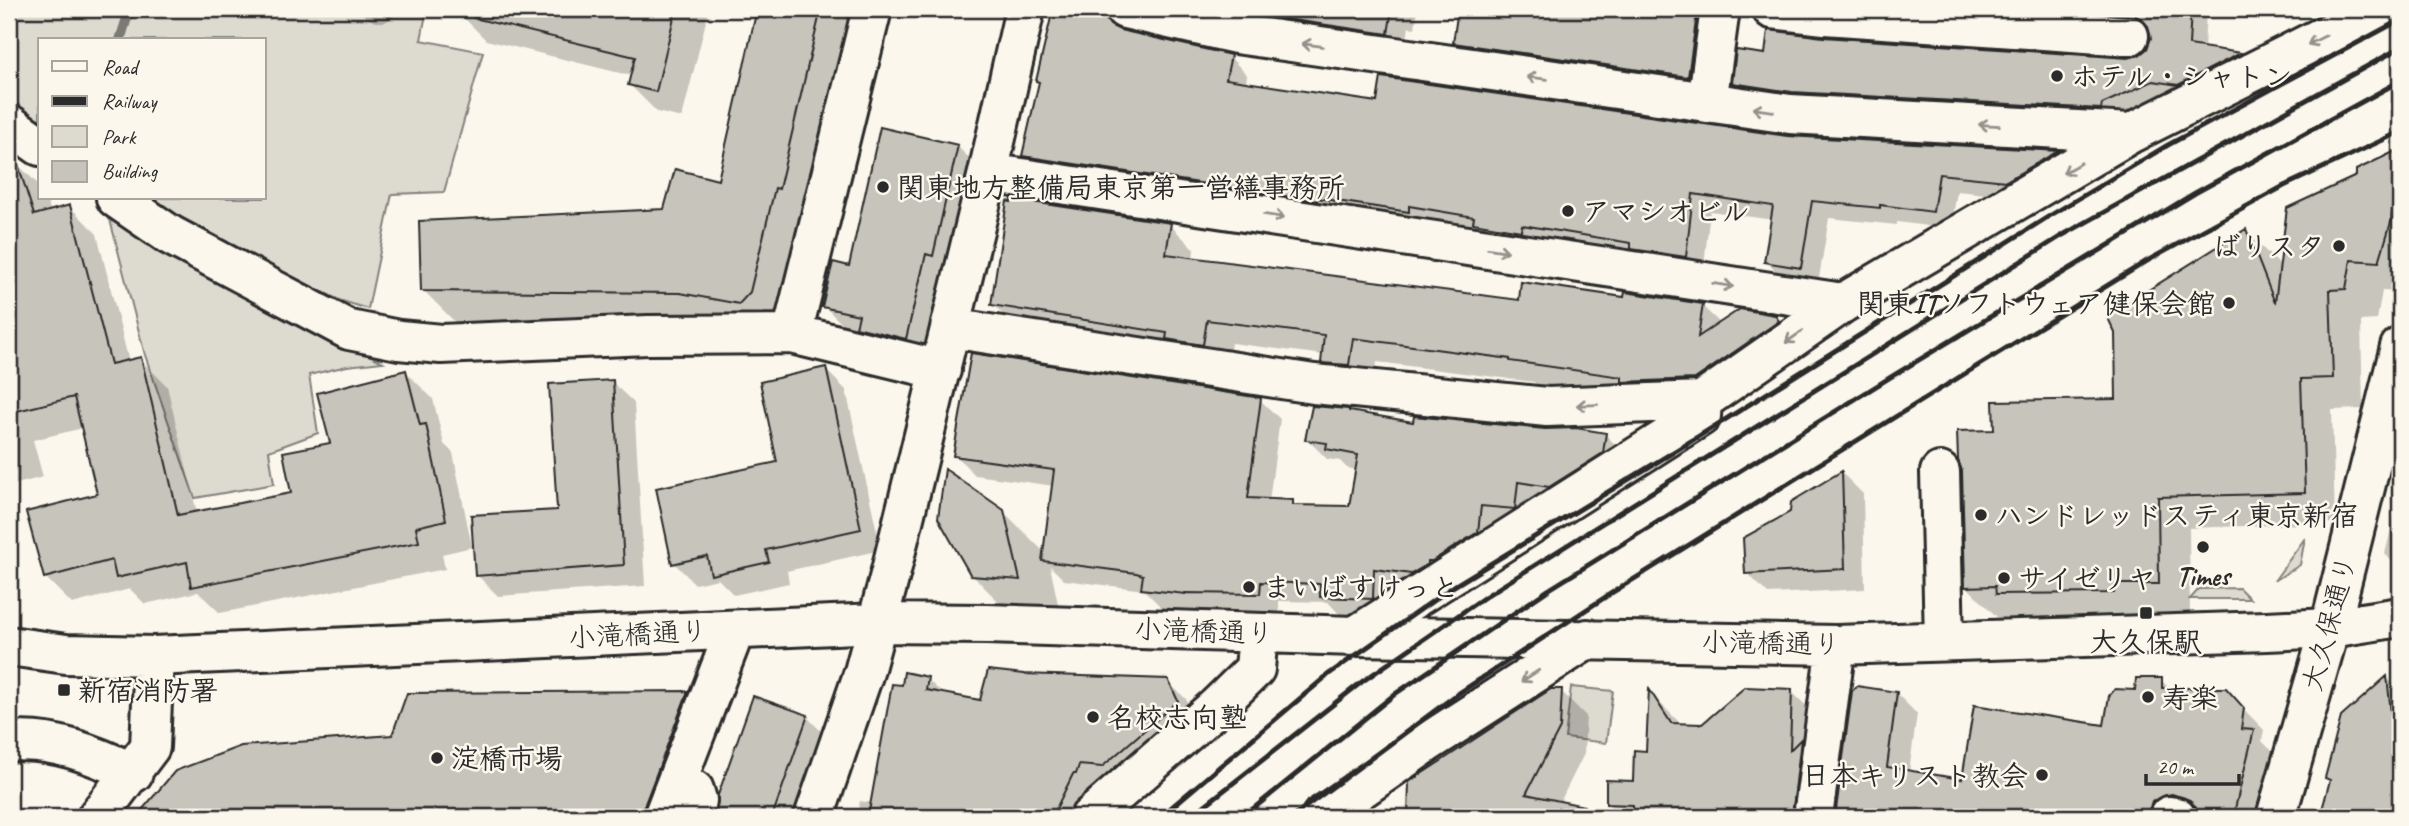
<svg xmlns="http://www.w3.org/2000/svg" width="2409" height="826" font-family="Caveat,'Klee One',sans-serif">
<rect width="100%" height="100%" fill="#fbf7ec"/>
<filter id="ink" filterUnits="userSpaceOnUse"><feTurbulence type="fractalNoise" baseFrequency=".0143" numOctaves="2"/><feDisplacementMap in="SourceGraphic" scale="14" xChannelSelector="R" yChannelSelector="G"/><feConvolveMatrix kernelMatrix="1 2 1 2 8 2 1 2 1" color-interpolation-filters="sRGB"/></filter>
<g filter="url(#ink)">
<!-- green -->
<path fill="#dddad0" stroke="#84827e" stroke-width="2" d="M9 9H427L421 40 483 52 444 192 392 194 368 309 339 300 174 217 147 198H264V40H40V124L9 102Z
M108 212 309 325 383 362 347 366 309 375 318 433 269 451 274 484 195 498 145 355Z
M2305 538 2300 565 2274 581Z
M2239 588 2250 599H2190L2199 589Z
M1571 687 1613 691 1606 743 1565 738Z"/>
<!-- shadow -->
<path fill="#0003" d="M358 9H399L393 17 385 22H375L367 18Z
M461 9H709L682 118 657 112 630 85 632 76 486 40 459 13Z
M759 9H859L781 325 455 322 423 290 666 210 719 182Z
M1054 9H1131L1121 22V32L1230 57 1247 75 1246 84 1379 104 1787 137 2057 153 2074 169 2024 198 1957 191 1951 229 1897 222V225L1829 218 1818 284 1783 279 1766 261 1773 220 1710 211 1703 274 1042 173 1024 155 1041 84 1038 80Z
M1167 9H1418L1415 28 1409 27 1405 51Z
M1460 9H1619L1647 13V9H1650L1696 15 1710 28 1701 89 1468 56 1455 43Z
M2139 9H2206L2204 50 2240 55 2254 69 2116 119 1749 98 1734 83 1767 55 1779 34 2128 60 2139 58 2148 50 2153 37 2151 28 2138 15Z
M958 147 976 165 925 357 877 345 861 329 843 325 824 306Z
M2397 152 2400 155V292L2382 291 2377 320 2361 321 2363 409 2332 410 2335 523 2189 528 2190 615H2146L2145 623 2029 625 2021 617 1998 618 1966 586 1996 432 2118 401 2246 232 2278 263 2280 270 2357 177Z
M9 156 40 186V198H46L51 212 70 207 97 234 129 362 140 359 167 386 197 513 293 494 332 444 406 372 433 399 444 444 453 453 472 547 442 554 445 569 220 613 198 592 145 604 130 589 72 604 45 577 99 495 83 428 33 440 43 477 9 486Z
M1170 225 1194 249 1193 260 1520 302 1626 299 1702 306 1721 324 1775 316 1799 341 1720 403 1642 400 1536 384 1534 382 1377 362 1373 389 1347 386 1323 362 1324 355 1231 343 1227 368 1017 329 993 304Z
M825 369 846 390 881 550 787 571 789 583 734 595 718 579 695 584 674 563 779 463Z
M612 382 634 403 645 586 498 596 477 575 559 511Z
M1260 400 1280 419 1269 501H1292L1297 507H1351L1357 470 1347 468 1340 461 1327 459 1307 439 1414 425 1605 434 1624 454 1431 593 1393 587 1392 618 1341 616 1328 602 1279 601V613H1204L1162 608 1144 590 1064 580 1050 566 1062 623 1016 619 972 575 1003 511 1045 553 1054 486 975 475 955 455Z
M1842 473 1863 494 1865 589 1768 594 1747 573 1791 513Z
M2400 492V570L2385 554Z
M1024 676 1167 681 1186 699 1195 720 1121 785 1097 782 1094 792 1079 817 1067 814V817H857L860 801 872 803 904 687 927 679 944 695 981 702Z
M2387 678 2400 691V817H2322L2331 782 2327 778Z
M2161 680 2171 690H2225L2264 730 2262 741 2273 752 2258 817H2199V815L2180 817H1621L1607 803 1634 783 1648 753 1650 693 1682 725 1702 726 1791 691 1836 735 1834 774 1842 781 1896 693 1917 714 1909 772 1964 781 2106 727 2136 692Z
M1561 691 1586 716 1584 754 1557 808 1566 817H1378L1379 813 1409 817 1411 783Z
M687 693 714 720 676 817H139L176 772 393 737 408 695Z
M807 717 834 744 808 817H718L720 795Z"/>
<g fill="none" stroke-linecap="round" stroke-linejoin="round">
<!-- stream -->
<path stroke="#7b7a75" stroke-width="10" d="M120 40 127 18 136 9"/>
</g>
<!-- building -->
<path fill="#c7c4bc" stroke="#2b2b2b" stroke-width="2" d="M476 9H676L656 92 628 85 635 57 474 18Z
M757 9H821L779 189 775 188 750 292 739 304 680 293 421 291 419 221 664 209 675 169 718 180Z
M1053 9H1104V16L1110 25 1120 30 1231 55 1226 79 1377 102 1381 77 1787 136 2058 151 2006 181 1939 174 1933 212 1880 205V208L1812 201 1801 268 1764 262 1773 206 1693 194 1686 257 1631 249V243L1522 225 1521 231 1473 223 1474 217 1409 206V212L1317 198V201L1022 156 1039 82 1036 81Z
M1273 9H1392L1388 34 1273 17Z
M1458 9H1662L1697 14 1688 77 1453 43Z
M2137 9H2191L2189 45 2241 53 2178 85 2153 81 2102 104 2101 109 1792 92 1732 83 1736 50 1765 54 1768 30 1823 37 2128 58 2139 55 2147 49 2151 38 2148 26 2136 16Z
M880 127 958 145 933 256 926 254 906 339 856 327 859 315 822 307 833 262 849 266Z
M2398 150 2391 222 2379 262 2351 260 2346 289 2330 290 2333 378 2301 379 2305 493 2158 497 2159 584H2115L2114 593 1996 594 1995 586 1965 587 1962 471 1958 460 1957 431 1994 430 1993 401 2116 399 2115 333 2107 316 2246 229 2275 303 2287 208 2356 176V170Z
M11 152 15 155 34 215 70 205 111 364 141 357 178 515 291 493 283 452 330 443 317 393 406 370 420 425 426 424 446 520 416 527 419 542 191 587 187 562 116 578 112 560 44 578 26 512 97 494 74 397 9 413V153Z
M1012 199 1171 223 1166 254 1519 300 1521 282 1624 297 1625 292 1703 304 1698 337 1740 309 1775 315 1779 321 1695 379 1622 382V377L1510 361V359L1353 338 1349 365 1321 363 1324 335 1207 320 1203 345 1166 339 1167 333 991 305 1007 201 1011 202Z
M971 353 1261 398 1248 498 1293 500V505L1349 506 1358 455 1326 449 1327 443 1305 440 1312 406 1349 409V411L1413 422 1414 416 1545 429 1576 428 1606 433 1603 453 1549 487 1518 482 1515 509 1481 506 1478 532 1432 561H1428V564L1411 574 1374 569 1373 599 1320 597V584L1261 582 1260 594 1185 593V594L1141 589 1143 575 1136 573 1042 561 1054 470 953 456Z
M826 367 861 529 766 550 769 562 711 575 707 556 672 564 656 488 777 462 760 382Z
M613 380 624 565 475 576 471 515 557 510 549 384Z
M945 469 1004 510 1020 580 971 576 938 518Z
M1842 471 1845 569 1745 574 1743 538 1790 512 1791 502Z
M988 670 1024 674 1168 679 1178 701 1102 767 1079 765 1076 774H1073L1052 817H868L892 684 902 685 904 672 928 677 926 690 980 700Z
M2387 676 2391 713 2400 714V817H2320L2330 780 2325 778 2341 717Z
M2136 678H2162V688H2226L2244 708 2241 729 2254 730 2233 817H2197L2196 808 2190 800 2172 794 2162 796 2152 802 2148 817H1835L1852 691 1857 686 1897 692 1887 767 1962 779 1974 705 2104 725 2109 696 2115 689 2135 690Z
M1745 687 1792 689 1790 750 1801 739 1792 817H1633V805L1606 804V780L1633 781 1634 750 1646 751 1649 689 1671 723 1702 724Z
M1551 689H1562L1560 728 1526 794 1584 806 1583 817H1408L1409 782Z
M688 691 643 809 642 817H136L175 771 241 746 392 735 407 693Z
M753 696 808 715 772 817H716L718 795Z"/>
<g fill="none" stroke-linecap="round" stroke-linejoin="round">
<!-- minor casing -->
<g stroke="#2b2b2b" stroke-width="44">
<path id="minor" d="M1125 9 1236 34 1790 114 2131 133
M1772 9 1825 15 2129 36
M1707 103 1720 9
M9 124 40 146
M988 173 1843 303
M116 198 170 235 349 330 399 340 441 344 648 335 792 334 941 370
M950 328 1314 384 1547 407 1702 401 1843 303 2131 133 2378 9
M792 334 872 9
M1940 472 1944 641
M1355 636 1701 416 1702 401
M9 646 66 654 154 656 877 623 987 624 1355 636 1836 645 2267 631 2330 628 2400 617
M9 742C51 737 95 755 133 773
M677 781 694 790 697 800 694 817
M2169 816 2176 817
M97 817 150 747 154 656
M663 817 735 630
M814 817 864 672 890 575 988 173 1025 9
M1090 817 1216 707 1255 669 1258 633
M1321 817 1428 742 1588 639
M1813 817 1836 645"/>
</g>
<!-- major casing -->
<g stroke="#2b2b2b" stroke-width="44">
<path id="major" d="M2276 817 2330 628 2400 347"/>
</g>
<!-- minor -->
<use href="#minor" stroke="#fbf7ec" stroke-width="38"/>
<!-- major -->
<use href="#major" stroke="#fbf7ec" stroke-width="38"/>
<!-- rail -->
<path stroke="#2b2b2b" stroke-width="5" d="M1160 817 1329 674 1454 586 1680 448 2051 215 2168 145 2400 20
M1190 817 1363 681 1489 594 2063 235 2400 48
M1243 817 1395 694 1548 590 1894 375 2195 193 2400 81
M1292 817 1456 695 1610 594 1924 399 2147 261 2284 186 2400 132"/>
</g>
<!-- one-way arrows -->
<defs><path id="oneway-shaft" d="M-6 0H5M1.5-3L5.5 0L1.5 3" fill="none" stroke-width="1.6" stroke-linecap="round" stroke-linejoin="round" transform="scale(1.75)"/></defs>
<g stroke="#93918c">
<use href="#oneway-shaft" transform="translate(2317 40) rotate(153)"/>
<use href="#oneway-shaft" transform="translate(1312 45) rotate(-172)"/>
<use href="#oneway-shaft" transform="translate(1537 78) rotate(-172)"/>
<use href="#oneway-shaft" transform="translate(1763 110) rotate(-172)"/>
<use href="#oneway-shaft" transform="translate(1989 125) rotate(-177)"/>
<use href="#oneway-shaft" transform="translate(2072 168) rotate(150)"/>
<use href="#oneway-shaft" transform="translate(1274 216) rotate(9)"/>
<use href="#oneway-shaft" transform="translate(1498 250) rotate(9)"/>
<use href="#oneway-shaft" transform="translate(1723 285) rotate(9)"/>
<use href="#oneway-shaft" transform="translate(1794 337) rotate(145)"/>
<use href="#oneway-shaft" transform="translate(1587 405) rotate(178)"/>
<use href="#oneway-shaft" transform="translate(1530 676) rotate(147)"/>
</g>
</g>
<!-- markers -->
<g fill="#2b2b2b" stroke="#fbf7ec" stroke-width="2.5">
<circle cx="2057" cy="76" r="7"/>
<circle cx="883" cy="187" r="7"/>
<circle cx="1568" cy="211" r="7"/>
<circle cx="2339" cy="246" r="7"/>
<circle cx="2229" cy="303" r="7"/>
<circle cx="1981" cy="515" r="7"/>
<circle cx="2203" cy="547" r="7"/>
<circle cx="2004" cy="578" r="7"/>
<circle cx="1249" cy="587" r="7"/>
<rect x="2139" y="606" width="14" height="14" rx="3.5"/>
<rect x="57" y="683" width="14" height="14" rx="3.5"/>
<circle cx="2148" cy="697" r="7"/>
<circle cx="1093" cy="717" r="7"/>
<circle cx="437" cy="758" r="7"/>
<circle cx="2042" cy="775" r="7"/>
</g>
<g text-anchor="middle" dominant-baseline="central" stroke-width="5" stroke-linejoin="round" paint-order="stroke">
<!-- poi labels -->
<g font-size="28" font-weight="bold" fill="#2b2b2b" stroke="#fbf7ec" text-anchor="start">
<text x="2071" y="76">ホテル・シャトン</text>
<text x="897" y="187">関東地方整備局東京第一営繕事務所</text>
<text x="1582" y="211">アマシオビル</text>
<text x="2325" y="246" text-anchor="end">ばりスタ</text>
<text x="2215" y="303" text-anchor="end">関東ITソフトウェア健保会館</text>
<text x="1995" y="515">ハンドレッドスティ東京新宿</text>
<text x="2203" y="575" text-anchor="middle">Times</text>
<text x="2018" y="578">サイゼリヤ</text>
<text x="1263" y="587">まいばすけっと</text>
<text x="2146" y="641" text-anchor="middle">大久保駅</text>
<text x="78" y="690">新宿消防署</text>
<text x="2162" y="697">寿楽</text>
<text x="1107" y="717">名校志向塾</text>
<text x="451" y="758">淀橋市場</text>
<text x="2028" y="775" text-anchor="end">日本キリスト教会</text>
</g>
<!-- street labels -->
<g font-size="28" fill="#2b2b2b" stroke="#fbf7ec">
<text transform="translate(2329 623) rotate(-75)">大久保通り</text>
<text transform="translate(1204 631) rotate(2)">小滝橋通り</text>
<text transform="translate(638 634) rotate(-3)">小滝橋通り</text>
<text transform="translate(1771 643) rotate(1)">小滝橋通り</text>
</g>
</g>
<!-- margin -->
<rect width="2409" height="826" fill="none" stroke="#fbf7ec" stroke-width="35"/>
<rect x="18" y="18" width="2374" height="791" fill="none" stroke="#2b2b2b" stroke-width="2.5" filter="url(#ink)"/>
<!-- legend -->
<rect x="38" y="38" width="228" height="161" fill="#fbf7ec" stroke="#a8a59f" stroke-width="2"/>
<rect x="52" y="61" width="35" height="10" fill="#fbf7ec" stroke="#a8a59f" stroke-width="2"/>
<text x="102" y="74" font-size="21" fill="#2b2b2b">Road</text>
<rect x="52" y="96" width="35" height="10" fill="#2b2b2b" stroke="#a8a59f" stroke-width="2"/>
<text x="102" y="108" font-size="21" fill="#2b2b2b">Railway</text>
<rect x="52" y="126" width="35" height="21" fill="#dddad0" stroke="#a8a59f" stroke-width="2"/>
<text x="102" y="144" font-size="21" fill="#2b2b2b">Park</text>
<rect x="52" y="161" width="35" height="21" fill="#c7c4bc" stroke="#a8a59f" stroke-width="2"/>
<text x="102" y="178" font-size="21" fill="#2b2b2b">Building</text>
<!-- scale -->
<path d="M2146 774v10h93v-10" fill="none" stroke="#2b2b2b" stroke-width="3.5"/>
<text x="2157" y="774" font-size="21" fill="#2b2b2b" stroke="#fbf7ec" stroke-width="5" paint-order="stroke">20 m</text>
</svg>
